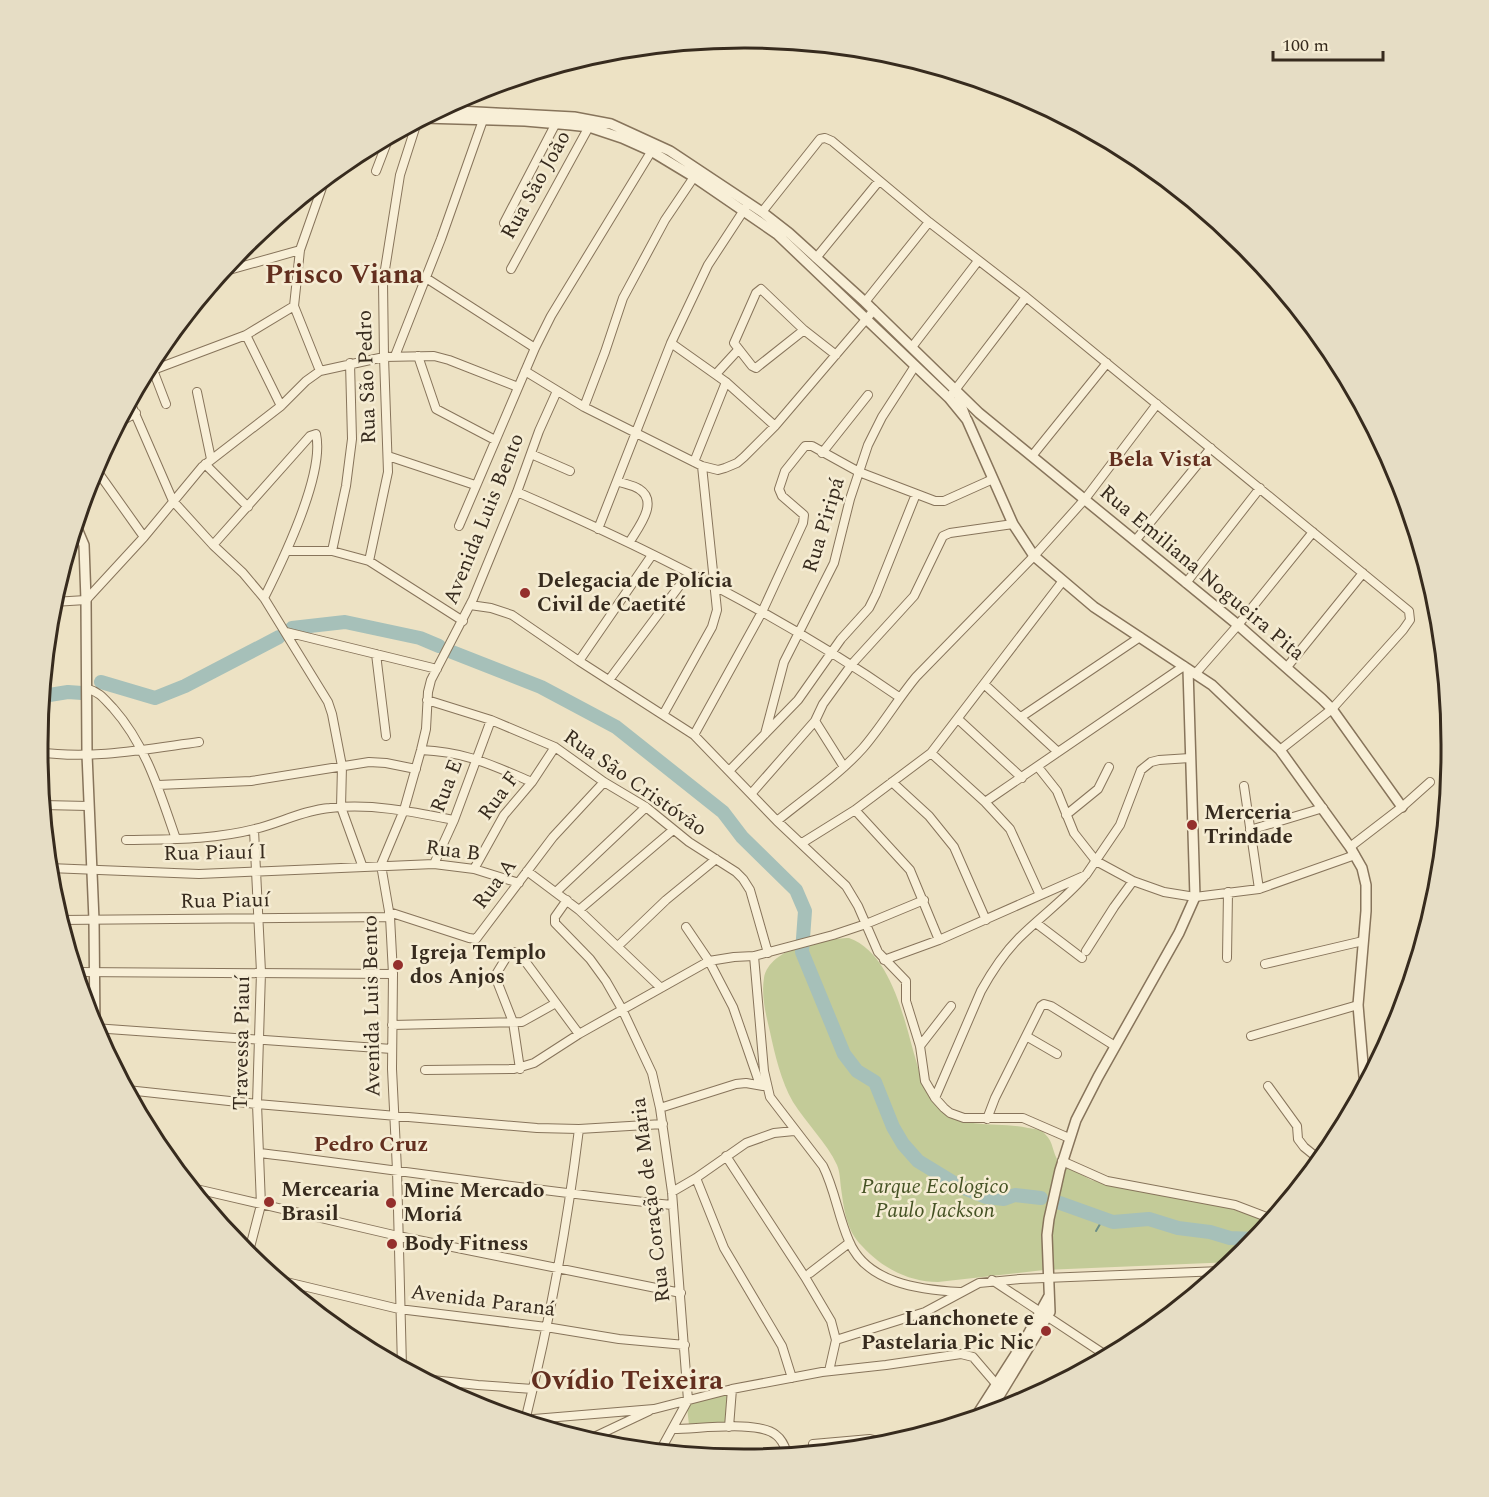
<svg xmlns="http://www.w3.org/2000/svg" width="1489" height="1497" font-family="Spectral,serif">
<rect width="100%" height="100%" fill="#ede2c4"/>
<!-- green -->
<path fill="#c3cb98" d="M849 938C891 953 904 1019 915 1057 920 1074 924 1094 937 1107 960 1131 999 1121 1028 1128 1034 1129 1041 1129 1045 1134 1054 1142 1052 1153 1059 1162L1091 1180 1228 1208 1270 1221 1245 1252 1233 1262 1044 1270 938 1282C909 1282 882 1268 862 1246 846 1230 844 1209 841 1188 840 1180 840 1172 837 1165 827 1143 806 1123 793 1102 781 1081 775 1055 770 1032 766 1015 761 996 764 978 770 947 823 939 849 938Z
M729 1393 727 1416 724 1424 689 1425 687 1407 688 1404Z"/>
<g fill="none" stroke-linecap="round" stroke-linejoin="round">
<!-- stream -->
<path stroke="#6d8e87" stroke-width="2" d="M1096 1231 1103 1219"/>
<!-- river -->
<path stroke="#a6c0b9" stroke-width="14" d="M292 628 345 622 420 638 439 646
M452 652 541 687 616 727 723 812 742 837 796 890 805 911 802 952 844 1054 857 1071 875 1082 893 1127 903 1144 918 1161 959 1186 986 1197 1004 1199 1015 1195 1041 1198
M101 682 155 698 185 686 279 637
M43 696 68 692 82 693
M1060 1203 1113 1222 1149 1219 1178 1228 1210 1232 1230 1238 1256 1239"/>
<!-- minor casing -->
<g stroke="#87745b" stroke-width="10">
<path id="minor" d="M376 171 389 137
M762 212 820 139 825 138 832 141 929 222 1026 297 1409 611 1410 620 1403 630 1332 709 1280 750
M504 223 556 123
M816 258 879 181
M511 269 591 123
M222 272 300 250
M426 278 535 348
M865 302 929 222
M804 330 756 368 752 366 734 343 756 293 761 289 804 330 836 355
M246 335 281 406
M671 343 726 382 775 426
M912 347 978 261
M395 356 441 239 483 120
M418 356 436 409 495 440
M153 370 166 404
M320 371 294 306 300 250 325 179
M525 371 584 407 702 466 718 470 725 468 737 463 744 457 775 426 874 310
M145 373 246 335 294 306
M716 374 738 350
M956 391 966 417
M197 392 211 459
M952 394 1026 297
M130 402 173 501 213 545 243 573 264 598 328 702 332 714 342 766 341 807 362 865
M584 407 605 352 623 298 665 220 696 174
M118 423 136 413
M822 453 868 395
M531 454 570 471
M388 456 475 485
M1032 456 1107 363
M694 462 726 382
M205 464 248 507
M95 468 144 537
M617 481C624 484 633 485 639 489 660 502 637 529 629 543
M517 492C649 549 781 615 899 697
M459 526 535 348 551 316 654 147
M598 529 671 343 708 265 746 207
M1135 541 1211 448
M213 545 310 436 316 434C325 474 283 560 264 598
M287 551H332L369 561 463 621
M332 551 346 486 352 439 350 363
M369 561 388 472 384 357 383 282 400 175 417 122
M1186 583 1260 488
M53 602 86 600 144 537 202 467 281 406 306 381 320 371 384 357 434 356 449 360 518 387
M470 605 491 608 512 615 579 661 694 735 777 821 846 886 858 906 878 952 906 981V1001L920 1046 925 1081 935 1098 944 1108 950 1113 964 1118H1023L1069 1138
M286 632 437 669
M376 654 386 736
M579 661 652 555
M1287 667 1363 573
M1196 673 1238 625 1313 532
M609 680 689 573
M984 684 1058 752
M88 689C100 692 105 700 113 708 146 745 160 793 176 839
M427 700 491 720 555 747 604 782 646 807 689 842 736 872 743 879 750 890 768 953
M663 715 712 627 717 610 702 466
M1021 717 1140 637
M958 719 1022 778
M815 721 844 767
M765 734 784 662 834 563 850 499 868 445 882 417 915 366
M694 735 762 612 803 523 804 515 782 496 779 489 785 471 805 446H812L859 472 935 501H944L993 479
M421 750C467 752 491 765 532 782
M38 752C91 760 147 749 199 742
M931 753 985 802 1010 829 1040 895
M1038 767 1057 791 1074 833 1096 861 1133 881 1164 892 1195 897 1259 889 1355 855
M729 771 798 700 841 639 869 608 876 594 916 494
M892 782 929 816 954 847 986 920
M158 785 251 781 369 762 386 763 416 769
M1244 786 1259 889
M751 794 815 721 823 704 852 664 914 596 943 536 950 533 1013 524
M985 802 1184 666
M43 805 88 806
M855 810 910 870 939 940
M1066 815 1098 789 1109 767
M777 821C806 797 838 776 863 748 882 726 897 700 916 677L1034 556 1085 499 1157 404
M1250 830 1323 808
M126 840C170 839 212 840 255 829 280 823 304 810 330 808 371 803 414 812 454 820
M802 843 855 810 931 753 1062 582
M1350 847 1402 807 1430 782
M434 864 454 820 491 720
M49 868 199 874 434 864 474 869 519 883
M474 869 504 815 532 782 555 747
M527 871 579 910 660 987
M556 892 646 807
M567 900 555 917V923L590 959 606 981 622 1009 652 1073 660 1108 672 1192 688 1400 660 1451
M579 910 673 830
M389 912 469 938 476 939 553 837 604 782
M60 920 390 917
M1036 923 1082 958
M686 927 709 961 733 1007 760 1085
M618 946 666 900 716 859
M1086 951 1114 907 1133 881
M754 956 764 1071 770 1097 823 1166C835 1190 838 1216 849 1241 866 1283 920 1290 960 1292
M1227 958 1228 892
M884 960 939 940 1086 875 1120 825 1141 770 1151 762 1159 760 1190 758
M1265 964 1363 941
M76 972 393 974
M392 1025 522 1022 556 1003
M94 1028 392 1049
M1026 1036 1057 1054
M1251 1036 1358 1005
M920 1046 951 1006
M520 1069 513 1022 495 976 509 953 514 952 522 957 579 1034
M425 1070 514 1069 534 1063 579 1034 709 961 734 957 754 956 833 935 866 924 924 900
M1268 1086 1297 1126 1298 1139 1304 1147 1320 1160
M127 1090 257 1104 537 1128 579 1129 663 1124
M935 1098 981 991C991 973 1004 953 1019 938 1040 917 1064 900 1084 877
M660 1108 736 1084 746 1083 763 1086
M987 1119 995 1098 1041 1006 1044 1004 1051 1006 1115 1046
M260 1153C398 1170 535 1191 672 1205
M726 1156 805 1277 831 1321 836 1340 829 1371
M1062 1161 1107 1181 1235 1205 1272 1219
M696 1178 724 1248 782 1346 792 1378
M192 1188 398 1236 681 1293
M672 1192 696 1178 746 1143 774 1133 794 1131
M248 1255 261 1205 257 1104 261 972 254 830
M810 1273 849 1243
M278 1280 399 1309 546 1327 619 1339 685 1345
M992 1280 1107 1356
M836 1340 925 1312 979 1283 1020 1279 1221 1271
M1096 1362 1101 1353
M402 1367 397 1170 392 1069 393 974 390 917 381 865 404 810 421 750 426 729 428 692 431 680 473 599 517 492 539 431 557 391
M423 1379 478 1385 533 1389
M522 1420 654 1409 732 1389 822 1372 886 1365 961 1354 973 1357 997 1385
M525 1421C549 1325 567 1227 579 1129
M729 1427 732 1389
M674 1429C698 1429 759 1420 776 1435 783 1440 785 1448 788 1455
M596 1436 649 1411
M584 1439C603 1435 619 1441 637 1449
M813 1444 870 1439 889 1444"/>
</g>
<!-- tertiary casing -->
<g stroke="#87745b" stroke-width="12">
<path id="tertiary" d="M439 110 574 117 611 124 670 151 762 212 789 233 865 302 979 413 1238 625 1322 699 1332 709 1402 807
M423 118 525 121 571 125 589 127 622 138 651 151 694 177 777 234 949 398 967 420 1013 524 1034 556 1094 607 1212 685 1280 750 1350 847 1362 868 1366 885V911L1358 1005 1364 1076 1366 1082
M76 526 84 545 86 600 87 754 94 920 95 1030
M989 1413 1050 1312 1047 1235 1049 1219 1060 1170 1076 1120 1098 1077 1179 933 1195 897 1188 669
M975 1418 1026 1338 1049 1296"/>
</g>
<!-- minor -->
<use href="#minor" stroke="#f8efd7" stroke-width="8"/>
<!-- tertiary -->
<use href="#tertiary" stroke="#f8efd7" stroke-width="9"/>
</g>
<!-- markers -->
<g fill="#942f2c" stroke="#f5ecd3" stroke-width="2">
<circle cx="525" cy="593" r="6"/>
<circle cx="1192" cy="825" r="6"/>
<circle cx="398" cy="965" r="6"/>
<circle cx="269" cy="1202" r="6"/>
<circle cx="391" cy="1203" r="6"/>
<circle cx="392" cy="1244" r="6"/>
<circle cx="1046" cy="1331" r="6"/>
</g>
<g text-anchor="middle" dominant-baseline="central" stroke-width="5" stroke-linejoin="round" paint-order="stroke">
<!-- street labels -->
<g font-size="21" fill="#372b1e" stroke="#f5ecd3">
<text transform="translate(536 185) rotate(-61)">Rua São João</text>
<text transform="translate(367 377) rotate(-92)">Rua São Pedro</text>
<text transform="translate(484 519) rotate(-68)">Avenida Luis Bento</text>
<text transform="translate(824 525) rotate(-73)">Rua Piripá</text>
<text transform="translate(1202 573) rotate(40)">Rua Emiliana Nogueira Pita</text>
<text transform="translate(635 783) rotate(35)">Rua São Cristóvão</text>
<text transform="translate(447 786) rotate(-69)">Rua E</text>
<text transform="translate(499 796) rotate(-54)">Rua F</text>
<text transform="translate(453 851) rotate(7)">Rua B</text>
<text transform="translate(215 853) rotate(-1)">Rua Piauí I</text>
<text transform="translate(495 884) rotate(-53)">Rua A</text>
<text transform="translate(225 901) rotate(-1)">Rua Piauí</text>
<text transform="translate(372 1006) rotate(-91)">Avenida Luis Bento</text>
<text transform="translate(242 1043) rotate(-89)">Travessa Piauí</text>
<text transform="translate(651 1200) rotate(-97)">Rua Coração de Maria</text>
<text transform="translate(483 1301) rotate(7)">Avenida Paraná</text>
</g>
<!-- poi labels -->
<g font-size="21" font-weight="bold" fill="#372b1e" stroke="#f5ecd3" text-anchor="start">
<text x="537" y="581">Delegacia de Polícia<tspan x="537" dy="24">Civil de Caetité</tspan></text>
<text x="1204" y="813">Merceria<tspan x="1204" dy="24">Trindade</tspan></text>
<text x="410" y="953">Igreja Templo<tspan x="410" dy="24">dos Anjos</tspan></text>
<text x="281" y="1190">Mercearia<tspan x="281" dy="24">Brasil</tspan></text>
<text x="403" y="1191">Mine Mercado<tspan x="403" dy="24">Moriá</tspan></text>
<text x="404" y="1244">Body Fitness</text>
<text x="1034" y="1319" text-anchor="end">Lanchonete e<tspan x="1034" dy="24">Pastelaria Pic Nic</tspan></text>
</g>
<!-- park labels -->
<g font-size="21" font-style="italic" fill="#465325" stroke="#f5ecd3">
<text x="935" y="1187">Parque Ecologico<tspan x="935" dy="24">Paulo Jackson</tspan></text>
</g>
<!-- neighbourhood labels -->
<g font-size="22" font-weight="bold" fill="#632f1f" stroke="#f5ecd3">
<text x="1160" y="459">Bela Vista</text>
<text x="371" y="1144">Pedro Cruz</text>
</g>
<!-- district labels -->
<g font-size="27" font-weight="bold" fill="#632f1f" stroke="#f5ecd3">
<text x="344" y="275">Prisco Viana</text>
<text x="627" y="1381">Ovídio Teixeira</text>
</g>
</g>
<!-- crop -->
<path d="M0 0H1489V1497H0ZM744 48H745A696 696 0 0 1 1441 744V753A696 696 0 0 1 745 1449H744A696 696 0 0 1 48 753V744A696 696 0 0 1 744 48Z" fill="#e6ddc5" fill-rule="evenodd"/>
<path fill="none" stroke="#372b1e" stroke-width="3" d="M744 48H745A696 696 0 0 1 1441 744V753A696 696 0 0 1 745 1449H744A696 696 0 0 1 48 753V744A696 696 0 0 1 744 48Z"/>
<!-- scale -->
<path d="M1273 51v9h110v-9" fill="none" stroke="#372b1e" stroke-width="3"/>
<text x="1282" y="51" font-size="18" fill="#372b1e" stroke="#f5ecd3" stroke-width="4.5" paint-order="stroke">100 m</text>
</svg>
